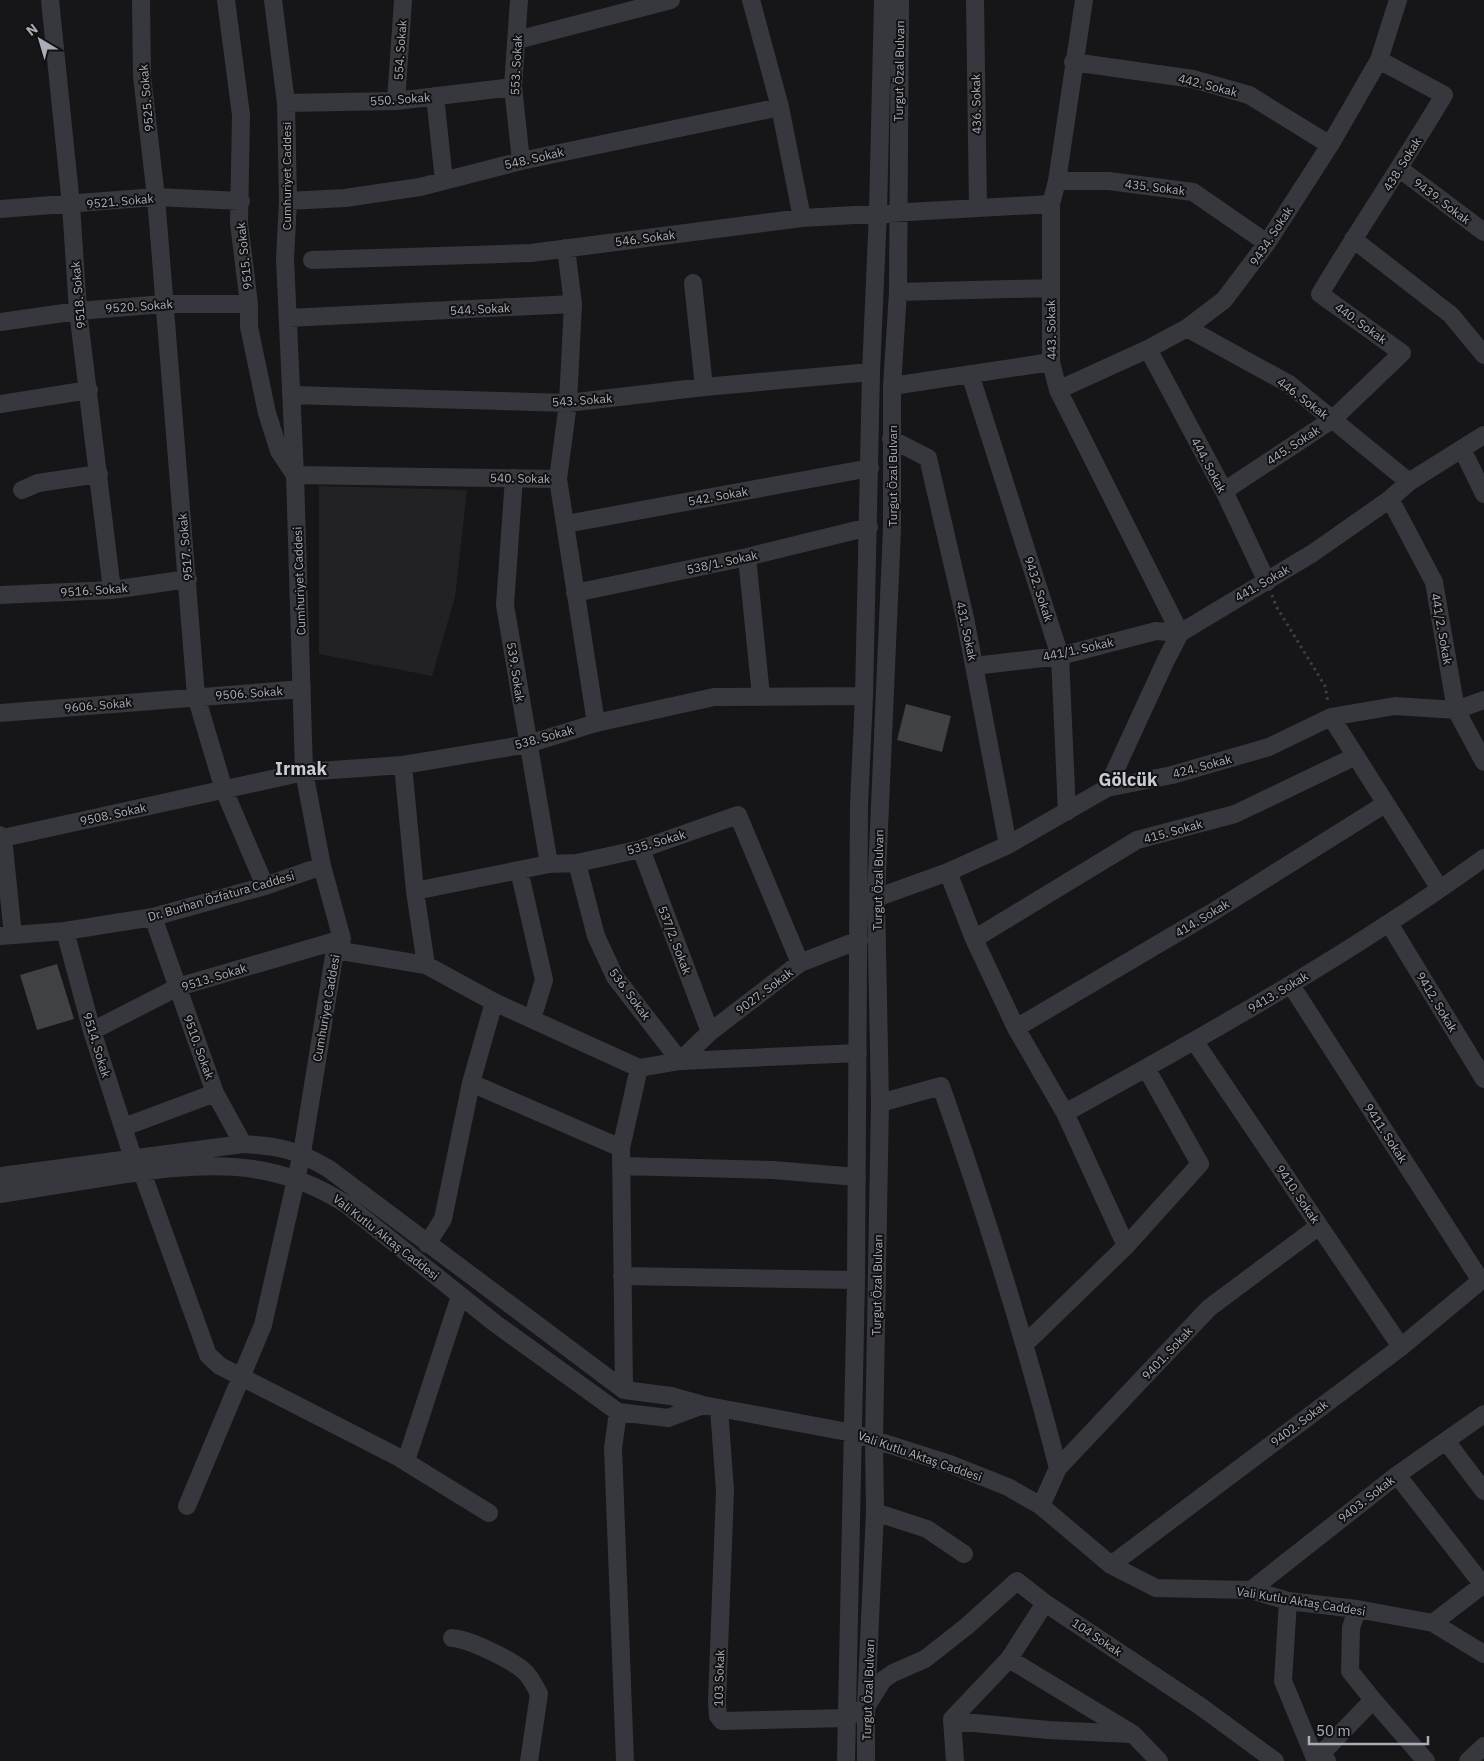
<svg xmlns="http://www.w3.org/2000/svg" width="1484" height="1761" font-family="'IBM Plex Sans',sans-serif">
<rect width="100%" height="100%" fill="#161618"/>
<!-- built -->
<path fill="#222225" d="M319 486 467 490 455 597 432 676 319 654Z"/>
<!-- building -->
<path fill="#404145" d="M906 704 951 716 942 752 897 740Z
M57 964 74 1019 37 1030 20 975Z"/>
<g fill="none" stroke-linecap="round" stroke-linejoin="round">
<!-- path -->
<path stroke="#3d3f44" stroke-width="3" stroke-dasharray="2.5 4" stroke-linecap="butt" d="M1272 595 1276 606 1325 686 1328 702"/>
<!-- minor -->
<path stroke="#37383d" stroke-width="18" d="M50 0 71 205 78 311 112 590
M141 0 142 76 156 197 196 696 224 790 265 886
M226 0 241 115 239 223 249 304V327L267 413 279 451 295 475 558 479
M519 0 513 87 521 161
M751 0 780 107 802 218
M975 0 978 208
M1084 0 1057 181 1051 204V362L1058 390 1180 633
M517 40 671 0
M1073 62 1193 79 1249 95 1330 145
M435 96 444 181
M396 101 403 0
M286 103 396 101 513 87
M1400 169 1484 232
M1057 181H1109L1193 192 1267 243
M288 201 345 198 420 187 521 161 780 107
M0 209 156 197 241 201
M1353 239 1451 315 1484 355
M566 248 573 304
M312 260 531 253 802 218 1051 204
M693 283 704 387
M898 292 1051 288
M288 318 573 304 568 403 558 479 596 723
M0 322 78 311 164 304H249
M1187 328 1289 384 1409 482
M1148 349 1224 491 1267 582
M970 374 1060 656 1067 812
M892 386 1051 362
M1058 390 1148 349 1187 328 1224 300 1267 243 1330 145 1379 60 1398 0
M291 395 568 403 704 387 871 372
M0 404 89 390
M891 439 928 458 965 618 1008 845
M1462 449 1484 494
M514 478 505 605 549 864
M22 490 38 483 99 474
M1224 491 1333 419 1402 353 1320 294C1360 227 1404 162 1444 95L1379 60
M1390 499 1434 582 1456 710 1484 762
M566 524 870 468
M747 557 761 696
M575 593 747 557 869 527
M0 595 112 590 188 579
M974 666 1060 656 1156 631 1180 633
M0 713 302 689
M1331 717 1440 889
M403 765 415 891 426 965
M1107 788 1166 660 1180 633 1313 553 1390 499 1409 482 1484 435
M0 835 3 838 13 935
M3 838 304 772 403 765 528 744 596 723 714 697 864 696
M641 849 710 1032
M577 863 596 936 615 977 680 1061 710 1032 800 963 859 940
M519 870 544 980 532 1019
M948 872 974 939 1016 1028 1065 1113 1126 1246 1026 1343
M415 891 549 864 577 863 641 849 738 815 800 963
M876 898 948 872 1008 845 1107 788 1172 775 1269 747 1331 717 1395 706 1456 710 1484 700
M153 917 215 1093 243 1144
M1390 925 1484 1079
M65 931 92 1031 133 1158
M0 936 65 931 153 917 265 886 322 866
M974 939 1137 840 1235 814 1356 756
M335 950 426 965 494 1002 639 1068
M1291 985 1481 1281
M1016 1028 1216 910 1385 804
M92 1031 178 987 342 939
M1195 1042 1401 1347
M471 1083 621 1148
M880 1103 941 1086C985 1211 1025 1339 1058 1468
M1065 1113C1208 1034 1351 954 1484 858
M124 1127 215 1093
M621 1166 773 1170 857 1177
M142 1172 208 1355 220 1366 398 1457 489 1513
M0 1176 243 1144C280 1146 297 1150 329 1169L624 1390 671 1396 703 1405 853 1433 950 1464 1008 1487 1041 1506 1111 1565 1156 1588 1251 1590 1288 1601 1357 1609 1433 1623 1484 1654
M0 1194C37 1188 75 1182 113 1176 197 1163 272 1155 347 1205L496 1324 618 1412 668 1418 703 1405
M427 1244 443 1219 471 1083 494 1002
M1126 1246 1200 1164 1146 1068
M622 1276 856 1280
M624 1390 621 1148 639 1068 680 1061 858 1053
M719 1408 725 1491 717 1702 718 1716 722 1721 847 1718 866 1707 883 1680 893 1673 925 1659 967 1626 1017 1581 1045 1603 1200 1706 1275 1761
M618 1412 613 1448 625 1761
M1446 1441 1484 1491
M406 1461 460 1296
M1397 1475 1483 1585
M187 1506 263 1325 302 1153 335 950 342 939 322 866 304 772 295 475 285 259 288 201 286 103 273 0
M1041 1506 1058 1468 1209 1308 1319 1226
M875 1512 927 1529 964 1554
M1111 1565 1401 1347 1484 1278
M1251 1590 1397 1475 1484 1414
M1288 1601 1283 1681 1314 1756 1322 1753 1327 1761
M1357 1609 1351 1628 1350 1671 1373 1700
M1433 1623 1484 1584
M452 1638C469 1639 510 1659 524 1671 531 1677 535 1686 539 1694L529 1761
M1009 1659 1133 1734 1159 1761
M952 1721 1049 1730 1131 1734
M1322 1753 1373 1700 1426 1761
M846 1761 856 1280 859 805 864 696 871 372 878 212 883 0
M866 1761V1707L875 1512 874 1439 880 1103 876 898 892 529V386L898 292 900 0
M955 1761 952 1719 1009 1659 1045 1603
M1468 1761 1484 1746"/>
</g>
<g text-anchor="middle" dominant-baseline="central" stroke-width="4" stroke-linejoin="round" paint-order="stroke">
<!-- street labels -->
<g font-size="12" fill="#a8adb8" stroke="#111113">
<text transform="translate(400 50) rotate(-86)">554. Sokak</text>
<text transform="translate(516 65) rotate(-87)">553. Sokak</text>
<text transform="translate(899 71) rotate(-89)">Turgut Özal Bulvarı</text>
<text transform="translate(1208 85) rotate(14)">442. Sokak</text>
<text transform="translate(146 98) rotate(-95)">9525. Sokak</text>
<text transform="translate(400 99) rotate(-4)">550. Sokak</text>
<text transform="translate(976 104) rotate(-91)">436. Sokak</text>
<text transform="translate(534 158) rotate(-13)">548. Sokak</text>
<text transform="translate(1402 164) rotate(-58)">438. Sokak</text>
<text transform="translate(286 176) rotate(-90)">Cumhuriyet Caddesi</text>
<text transform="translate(1155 187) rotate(7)">435. Sokak</text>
<text transform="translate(120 201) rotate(-5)">9521. Sokak</text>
<text transform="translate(1442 201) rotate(37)">9439. Sokak</text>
<text transform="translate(1271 236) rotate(-57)">9434. Sokak</text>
<text transform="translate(645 238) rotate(-7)">546. Sokak</text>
<text transform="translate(244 256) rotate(-96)">9515. Sokak</text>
<text transform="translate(78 295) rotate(-95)">9518. Sokak</text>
<text transform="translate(139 306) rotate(-4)">9520. Sokak</text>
<text transform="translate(480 309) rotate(-3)">544. Sokak</text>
<text transform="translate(1361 323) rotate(36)">440. Sokak</text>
<text transform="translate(1051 330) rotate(-91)">443. Sokak</text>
<text transform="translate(1303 398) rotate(37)">446. Sokak</text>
<text transform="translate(582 400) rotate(-4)">543. Sokak</text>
<text transform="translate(1293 445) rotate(-33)">445. Sokak</text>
<text transform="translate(1209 465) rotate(62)">444. Sokak</text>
<text transform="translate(892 476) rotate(-90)">Turgut Özal Bulvarı</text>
<text transform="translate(520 478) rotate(1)">540. Sokak</text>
<text transform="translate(718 496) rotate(-10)">542. Sokak</text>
<text transform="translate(185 547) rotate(-95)">9517. Sokak</text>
<text transform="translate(722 562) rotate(-12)">538/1. Sokak</text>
<text transform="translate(299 581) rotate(-92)">Cumhuriyet Caddesi</text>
<text transform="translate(1262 583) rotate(-30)">441. Sokak</text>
<text transform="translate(1039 589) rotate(72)">9432. Sokak</text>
<text transform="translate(94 590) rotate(-4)">9516. Sokak</text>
<text transform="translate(1442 629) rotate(80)">441/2. Sokak</text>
<text transform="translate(967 631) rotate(78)">431. Sokak</text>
<text transform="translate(1078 649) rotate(-12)">441/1. Sokak</text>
<text transform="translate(516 672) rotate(81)">539. Sokak</text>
<text transform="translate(249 693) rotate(-4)">9506. Sokak</text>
<text transform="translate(98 705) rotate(-5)">9606. Sokak</text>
<text transform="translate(544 737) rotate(-15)">538. Sokak</text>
<text transform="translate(1202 766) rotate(-15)">424. Sokak</text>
<text transform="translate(113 814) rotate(-12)">9508. Sokak</text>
<text transform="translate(1173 831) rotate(-15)">415. Sokak</text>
<text transform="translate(656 842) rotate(-16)">535. Sokak</text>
<text transform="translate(878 880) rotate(-89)">Turgut Özal Bulvarı</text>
<text transform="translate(221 896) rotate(-16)">Dr. Burhan Özfatura Caddesi</text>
<text transform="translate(1202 918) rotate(-31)">414. Sokak</text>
<text transform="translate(675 940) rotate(69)">537/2. Sokak</text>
<text transform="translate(214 977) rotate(-17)">9513. Sokak</text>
<text transform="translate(764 991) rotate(-37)">9027. Sokak</text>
<text transform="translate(1278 992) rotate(-31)">9413. Sokak</text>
<text transform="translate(630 994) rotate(54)">536. Sokak</text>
<text transform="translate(1437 1002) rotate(59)">9412. Sokak</text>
<text transform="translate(326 1008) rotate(-80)">Cumhuriyet Caddesi</text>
<text transform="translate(97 1045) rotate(73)">9514. Sokak</text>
<text transform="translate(199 1047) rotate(70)">9510. Sokak</text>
<text transform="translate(1386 1133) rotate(57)">9411. Sokak</text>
<text transform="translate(1298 1194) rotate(56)">9410. Sokak</text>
<text transform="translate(386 1237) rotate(38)">Vali Kutlu Aktaş Caddesi</text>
<text transform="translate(877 1285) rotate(-89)">Turgut Özal Bulvarı</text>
<text transform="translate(1167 1353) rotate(-47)">9401. Sokak</text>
<text transform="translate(1299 1423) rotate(-37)">9402. Sokak</text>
<text transform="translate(920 1456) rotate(19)">Vali Kutlu Aktaş Caddesi</text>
<text transform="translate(1366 1499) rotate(-38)">9403. Sokak</text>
<text transform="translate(1301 1601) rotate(9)">Vali Kutlu Aktaş Caddesi</text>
<text transform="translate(1097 1637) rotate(34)">104 Sokak</text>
<text transform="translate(719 1678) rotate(-88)">103 Sokak</text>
<text transform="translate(868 1690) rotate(-88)">Turgut Özal Bulvarı</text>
</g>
<!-- district labels -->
<g font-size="18" font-weight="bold" fill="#c9ccd4" stroke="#111113">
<text x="301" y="768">Irmak</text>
<text x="1128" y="779">Gölcük</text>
</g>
</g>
<!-- north arrow -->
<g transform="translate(40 40) rotate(322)" stroke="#111113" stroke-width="4" paint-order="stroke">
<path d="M0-4L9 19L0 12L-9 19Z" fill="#a8adb8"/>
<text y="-8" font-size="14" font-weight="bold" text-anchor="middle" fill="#a8adb8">N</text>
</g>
<!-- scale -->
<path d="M1309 1736v8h119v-8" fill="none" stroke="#a8adb8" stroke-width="2.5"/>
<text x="1316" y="1736" font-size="15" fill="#a8adb8" stroke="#111113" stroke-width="4" paint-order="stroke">50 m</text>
</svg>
